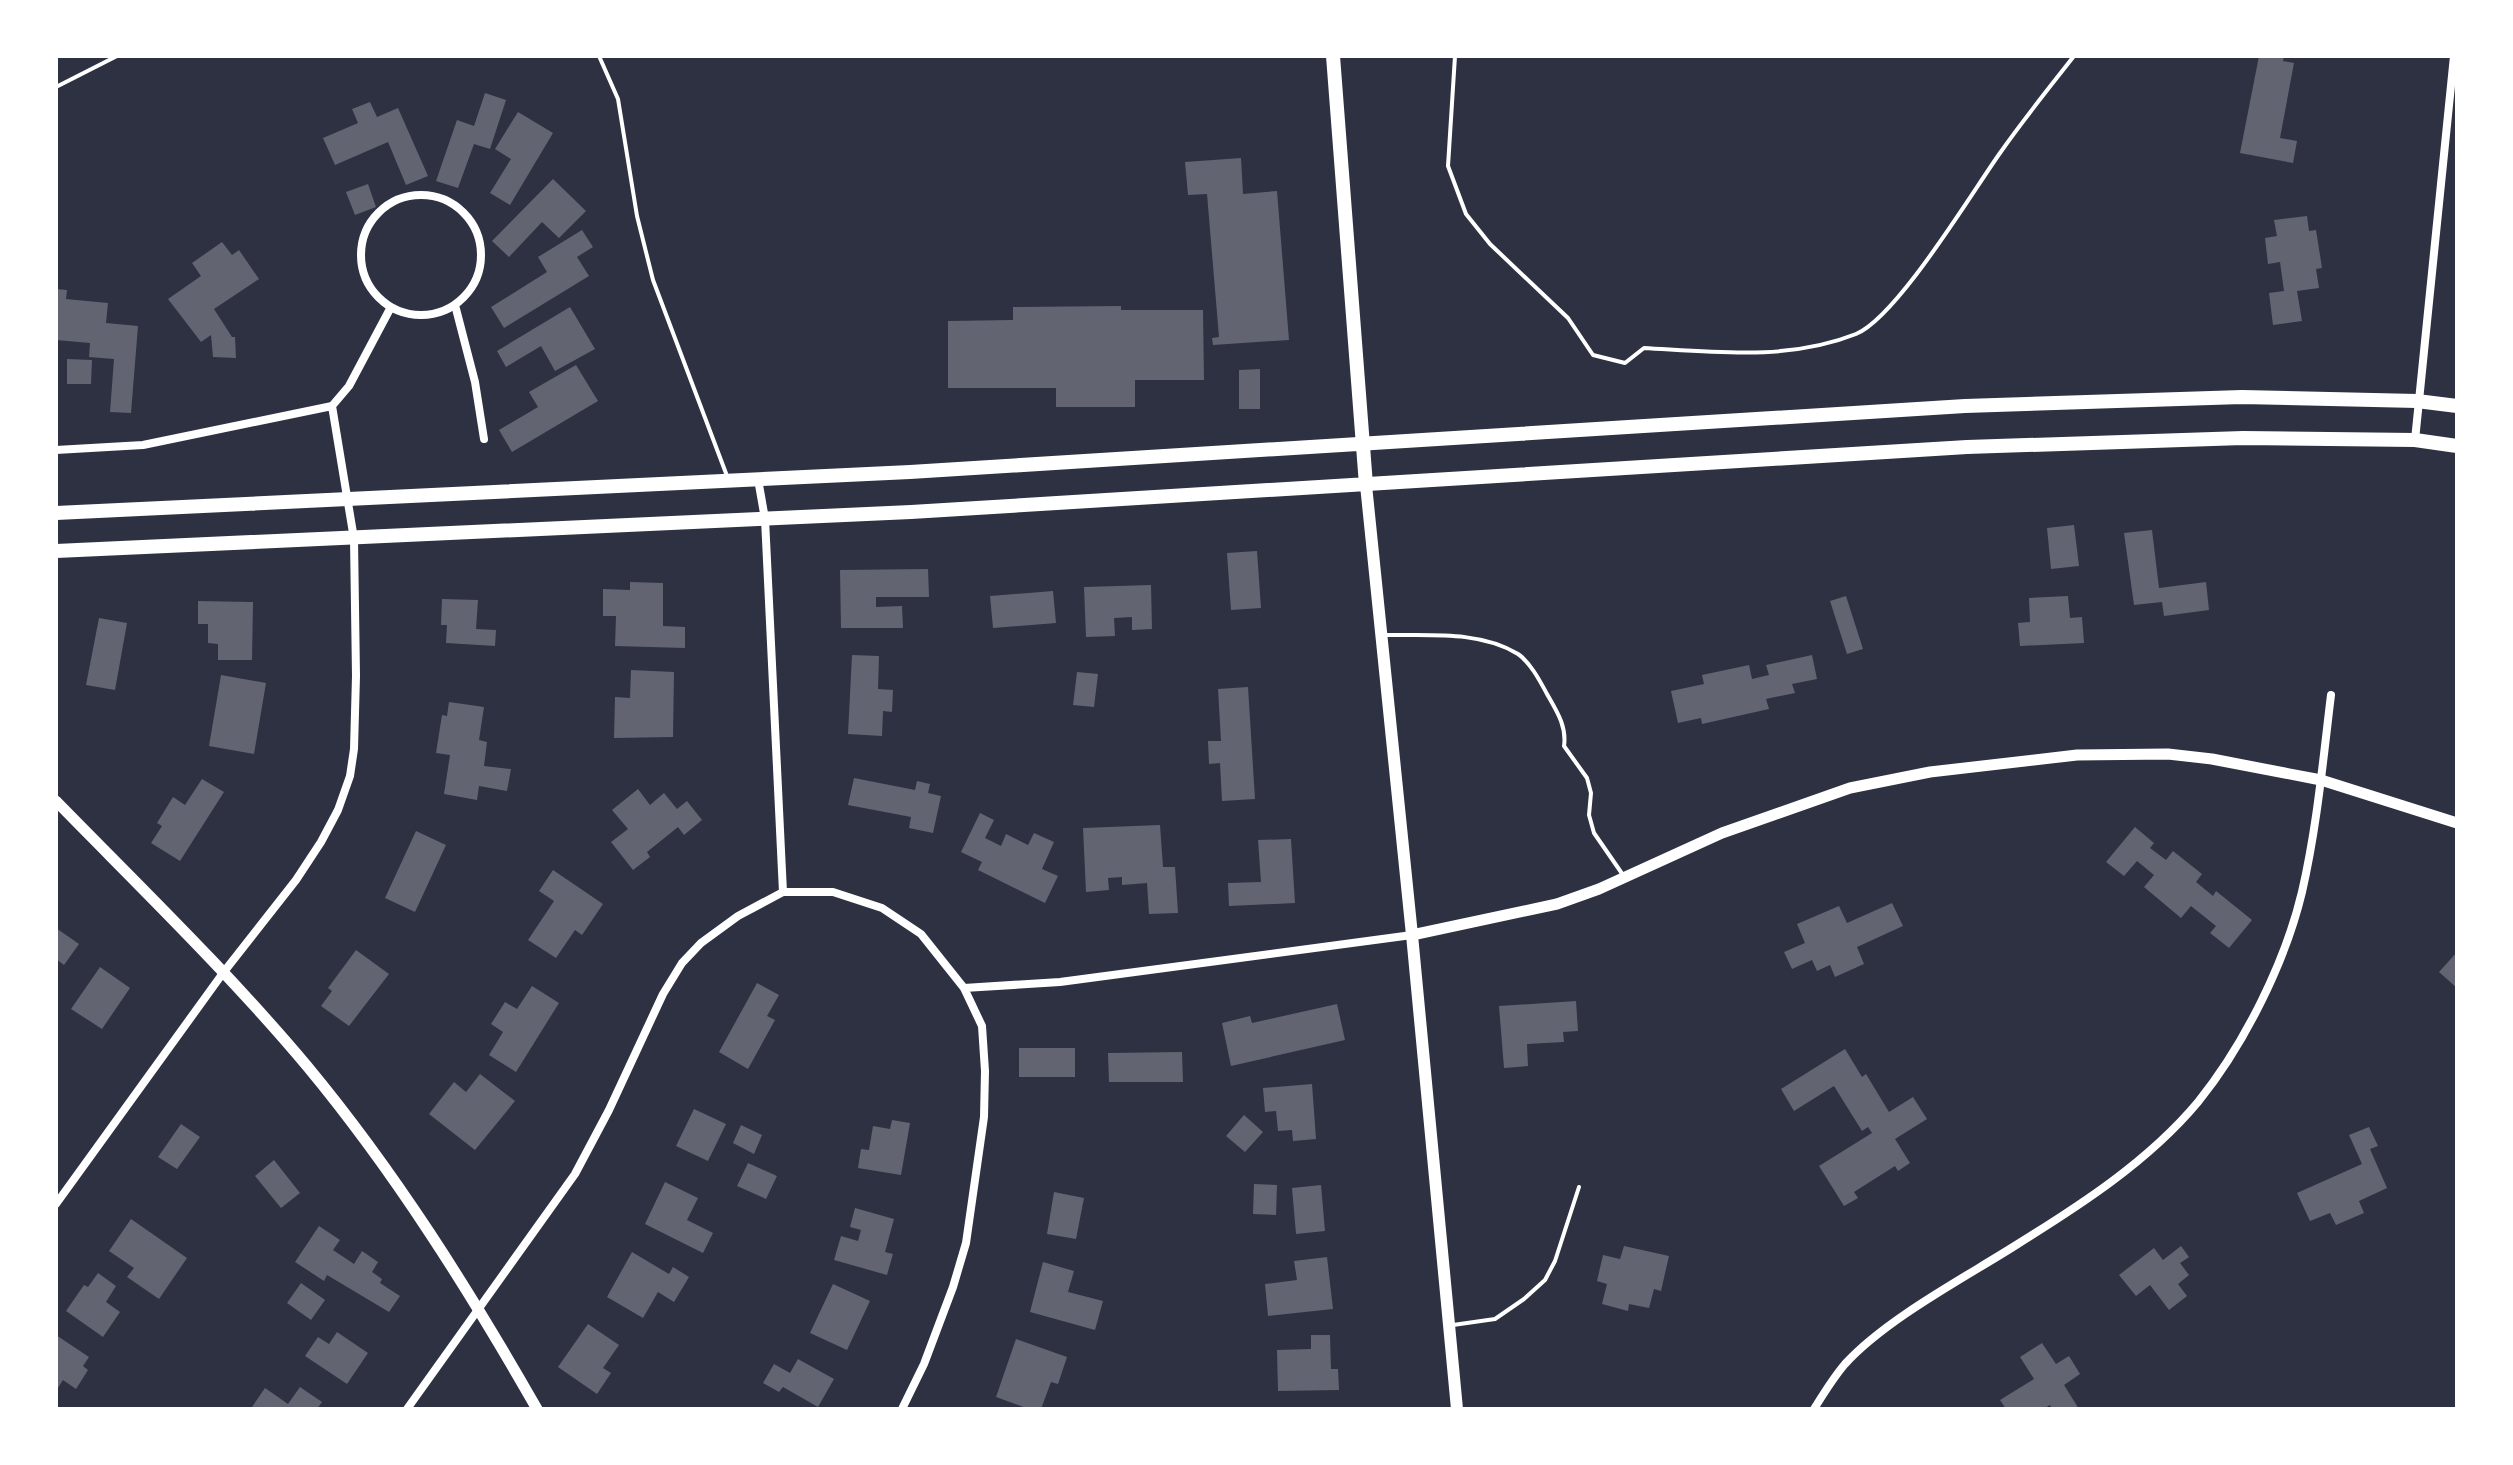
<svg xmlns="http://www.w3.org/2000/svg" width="2513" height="1465" font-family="'Alegreya Sans',sans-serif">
<rect width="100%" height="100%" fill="#2d3142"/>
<!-- building -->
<path fill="#626471" d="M2259 56H2284L2283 61 2294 63 2280 138 2297 141 2293 163 2240 153Z
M485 93 506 100 490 149 474 144 458 188 436 181 457 120 474 126Z
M370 102 377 117 398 108 428 176 406 185 388 142 335 165 323 138 358 123 352 109Z
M518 112 553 133 510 205 490 193 511 159 495 149Z
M1241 158 1243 194 1277 191 1289 340 1213 345 1212 338 1219 337 1207 194 1188 195 1185 162Z
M553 179 586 211 559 238 542 222 509 257 492 241Z
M368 184 376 207 355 215 346 192Z
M2307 216 2309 231 2316 230 2322 268 2316 269 2319 288 2297 291 2302 321 2273 325 2269 293 2284 291 2280 262 2268 264 2265 238 2277 236 2274 220Z
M582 230 593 247 577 257 589 276 504 328 491 307 547 272 538 257Z
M222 242 232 255 239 250 259 279 214 309 232 337H235L236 358 213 357 211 335 201 342 168 299 201 276 192 263Z
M56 289 67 290 66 299 108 303 106 323 138 326 131 413 110 412 114 359 89 357 90 343 56 340Z
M1121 306V310H1203L1204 380H1135V407H1056V388H948V321L1013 320V307Z
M570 307 595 349 555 371 541 346 506 367 497 351Z
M67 359 92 360 91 384H67Z
M576 365 598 401 512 452 499 430 538 407 529 392Z
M1260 369V409H1239V370Z
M2074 525 2079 566 2051 569 2047 528Z
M2152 530 2159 588 2206 582 2209 610 2164 616 2162 602 2134 605 2124 533Z
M1257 551 1261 608 1231 610 1227 553Z
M928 569 929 597H876V607L902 606 903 628H841L840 570Z
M630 582 663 583V626L685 627V648L615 646 616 616H603V589L630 590Z
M1151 585 1152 629 1132 630V617L1114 618 1115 636 1086 637 1084 587Z
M1053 591 1056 623 993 628 990 596Z
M1846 596 1863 649 1847 654 1830 601Z
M2068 596 2070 618 2082 617 2084 643 2020 646 2018 623 2030 622 2029 598Z
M442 599 478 600 476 629 496 630 495 646 446 643 447 625H441Z
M198 601 253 602 252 660H218V644L208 643V624H198Z
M99 618 127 623 115 690 86 685Z
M852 655 879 656 878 689 893 690 892 712 883 711 882 736 848 734Z
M1812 655 1817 679 1792 684 1795 693 1766 699 1769 709 1702 724 1701 718 1678 723 1671 691 1704 684 1702 675 1749 665 1752 679 1769 675 1766 665Z
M631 670 674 672 673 737 614 738 615 697 630 698Z
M1077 672 1098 674 1094 707 1073 705Z
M221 675 266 683 254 754 209 746Z
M1248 687 1255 799 1222 801 1220 763 1209 764 1208 741H1221L1218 689Z
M449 702 484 707 479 740 487 742 484 766 511 769 507 791 479 786 477 800 444 794 450 755 436 753 442 715 447 716Z
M854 778 915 790 917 781 930 784 928 793 941 796 933 833 909 828 911 817 848 805Z
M202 779 224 792 180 861 151 843 162 826 157 823 173 797 185 805Z
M638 789 650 805 664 793 677 809 687 801 702 820 684 835 678 827 647 852 650 857 633 870 611 842 628 829 612 810Z
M980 813 994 820 985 838 1001 846 1006 834 1028 845 1034 833 1054 842 1042 869 1058 876 1045 903 978 870 982 862 961 852Z
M1160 825 1163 867H1175L1178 913 1149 914 1147 883 1122 885V877L1108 878 1109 890 1086 892 1083 828Z
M2135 827 2154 843 2150 848 2166 860 2173 851 2202 874 2196 882 2213 896 2216 891 2252 920 2229 948 2210 933 2216 926 2191 906 2181 918 2144 887 2154 875 2137 861 2124 876 2106 862Z
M416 831 446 845 415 912 385 898Z
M1291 839 1295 903 1229 906 1228 883 1261 882 1258 840Z
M553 870 603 904 582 935 575 930 556 958 528 940 554 901 539 891Z
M1892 903 1903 926 1857 947 1864 964 1835 977 1830 965 1817 971 1812 960 1792 969 1784 952 1805 943 1797 924 1839 906 1847 923Z
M56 928 79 944 64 965 56 959Z
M356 950 389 974 349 1026 321 1006 332 991 328 988Z
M2457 952V988L2439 972Z
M100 967 130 988 102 1029 71 1009Z
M757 983 779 995 767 1016 775 1020 748 1069 719 1052Z
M532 986 559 1003 516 1072 489 1055 503 1032 491 1024 505 1002 517 1009Z
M1576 1001 1578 1031 1563 1032 1564 1042 1527 1044 1528 1066 1504 1068 1499 1006Z
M1337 1004 1345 1040 1231 1066 1222 1023 1250 1016 1252 1023Z
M1019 1048H1075V1077H1019Z
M1845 1049 1862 1077 1866 1074 1889 1112 1913 1097 1927 1119 1895 1139 1910 1163 1898 1171 1895 1166 1854 1192 1858 1198 1844 1206 1819 1166 1872 1133 1868 1127 1862 1131 1834 1086 1794 1111 1781 1089Z
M1182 1052 1183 1082H1109L1108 1053Z
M480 1074 515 1101 475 1150 429 1114 454 1082 466 1092Z
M1312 1084 1316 1139 1293 1141 1292 1130 1278 1131 1276 1111 1265 1112 1263 1088Z
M694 1109 726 1124 708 1161 676 1146Z
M1244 1115 1263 1132 1245 1152 1226 1136Z
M892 1120 910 1123 901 1175 858 1168 861 1149 869 1150 873 1126 890 1129Z
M181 1124 200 1137 177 1169 158 1157Z
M741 1125 762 1135 754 1154 733 1143Z
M2369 1127 2378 1146 2370 1149 2387 1188 2359 1201 2364 1213 2336 1225 2330 1213 2310 1221 2297 1193 2362 1164 2349 1135Z
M274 1160 300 1193 281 1208 255 1176Z
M748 1163 777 1176 766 1199 737 1186Z
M665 1182 698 1198 687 1220 713 1233 703 1253 645 1224Z
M1254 1184 1277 1185 1276 1215 1253 1214Z
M1321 1185 1325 1231 1296 1234 1292 1188Z
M1054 1192 1084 1198 1076 1239 1047 1234Z
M855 1208 894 1219 885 1252 893 1254 887 1275 834 1260 841 1236 858 1241 861 1230 850 1227Z
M131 1219 187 1258 159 1299 127 1277 134 1268 109 1251Z
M319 1226 340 1240 333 1250 354 1264 362 1251 378 1262 372 1272 382 1279 380 1283 400 1296 389 1312 327 1275 324 1281 295 1262Z
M1624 1246 1669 1256 1661 1291 1654 1289 1649 1308 1629 1304 1628 1311 1602 1304 1607 1284 1597 1281 1603 1255 1620 1259Z
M2181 1246 2189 1257 2180 1263 2189 1275 2178 1284 2187 1296 2169 1310 2150 1285 2136 1296 2119 1275 2154 1248 2163 1260Z
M632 1252 669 1274 673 1267 689 1277 674 1302 658 1292 643 1318 607 1297Z
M1327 1257 1333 1309 1268 1316 1265 1284 1297 1280 1294 1261Z
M1043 1262 1074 1271 1068 1292 1103 1301 1095 1330 1030 1312Z
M98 1273 116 1286 106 1302 120 1312 103 1337 66 1311 84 1285 88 1287Z
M301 1283 325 1300 311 1320 287 1303Z
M833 1284 870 1301 847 1350 810 1333Z
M588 1324 619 1345 603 1368 611 1373 597 1394 558 1367Z
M337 1332 368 1353 347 1384 305 1356 318 1337 329 1344Z
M56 1335 89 1357 83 1366 88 1370 76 1389 63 1380 56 1391Z
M1311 1335H1330L1331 1369H1338L1339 1390 1278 1391 1277 1350 1311 1349Z
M1016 1339 1067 1357 1058 1384 1051 1382 1041 1409H1029L996 1397Z
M2042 1343 2056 1364 2069 1356 2080 1374 2064 1385 2079 1409H2052L2050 1405 2043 1409H2006L2000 1400 2034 1379 2020 1357Z
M798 1359 834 1379 818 1407 783 1387 779 1392 763 1383 774 1364 790 1373Z
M300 1387 322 1402 317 1409 252 1407 265 1388 288 1404Z"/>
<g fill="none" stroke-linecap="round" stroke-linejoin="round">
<!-- path -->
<path stroke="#fff" stroke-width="4" d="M1455 56 1448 166 1466 214 1490 244 1568 318 1593 355 1625 363 1644 348C1715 352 1788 361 1856 334 1897 317 1971 194 2000 153 2023 120 2049 88 2074 56"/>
<!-- service -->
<path stroke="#fff" stroke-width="4" d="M599 56 618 99 637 216 653 280 727 476
M56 87 117 56
M1383 635C1426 636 1479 630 1518 654 1530 662 1540 681 1547 694 1556 710 1567 726 1564 746L1587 778 1591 793 1589 815 1594 833 1623 875
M1453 1325 1495 1319 1524 1299 1545 1280 1555 1261 1579 1187"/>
<!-- minor -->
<path stroke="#fff" stroke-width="8" d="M361 255a60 60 0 1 1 120 0a60 60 0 1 1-120 0Z
M455 305 475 382 484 439
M332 406 349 386 391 307
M2415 440 2454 56
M56 450 143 445 332 406 354 539 356 676 354 749 350 776 338 810 321 842 296 880 223 973 56 1204
M758 479 765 519 783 892
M964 988 1060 982 1412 935
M407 1409 575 1174 609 1110 663 994 682 963 701 943 738 916 783 892H833L882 908 921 934 964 988 982 1026 985 1071 984 1117 966 1243 953 1287 924 1364 902 1409
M1814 1409C1824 1393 1833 1378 1845 1364 1885 1320 1962 1279 2013 1247 2079 1206 2148 1162 2198 1102 2244 1045 2285 963 2302 892 2317 827 2323 760 2331 695"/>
<!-- tertiary -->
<path stroke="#fff" stroke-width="11" d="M56 801C141 888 229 973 307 1066 395 1172 469 1290 537 1409
M1412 935 1557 904 1599 889 1722 833 1850 788 1930 772 2077 755 2168 754 2212 759 2321 780 2457 823"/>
<!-- secondary -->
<path stroke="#fff" stroke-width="12" d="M1366 485 1412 935 1457 1409"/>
<!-- primary -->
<path stroke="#fff" stroke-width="14" d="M1333 56 1366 485
M56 513 910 472 1965 406 2242 397 2417 401 2457 406
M56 551 911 512 1967 447 2243 438 2415 440 2457 446"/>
</g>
<!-- border -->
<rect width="2513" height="1465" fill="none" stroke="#ffffff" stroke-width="116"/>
</svg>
